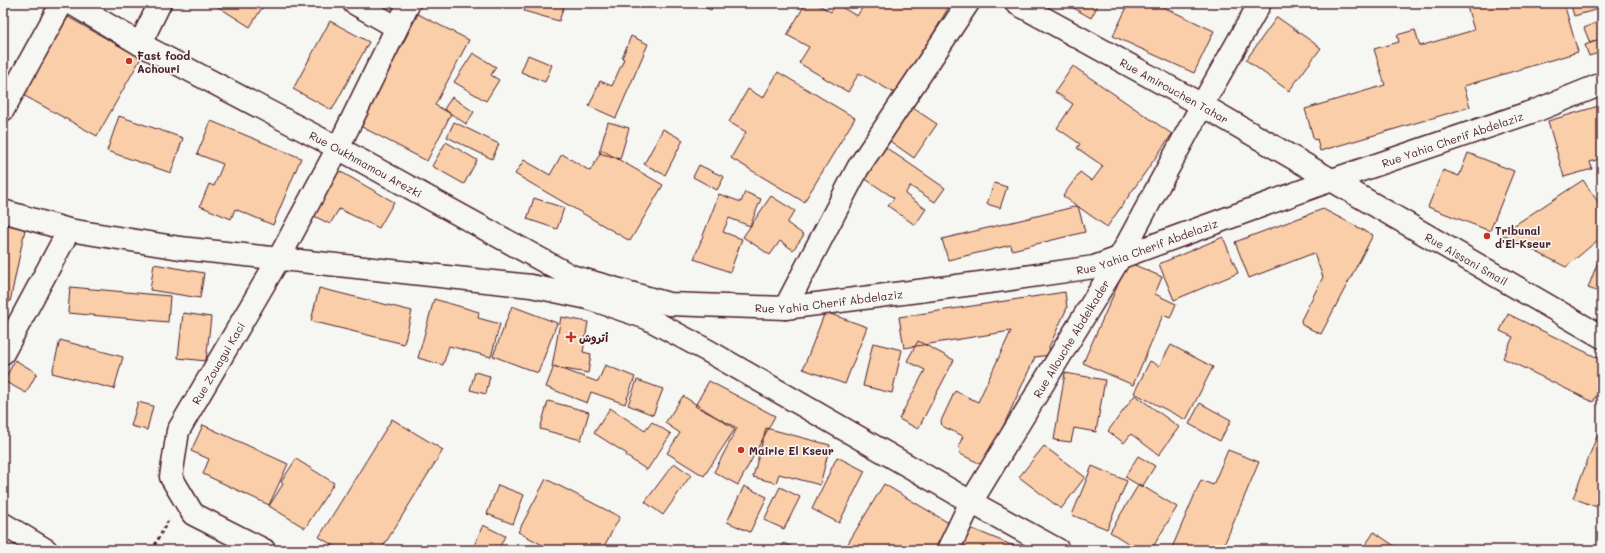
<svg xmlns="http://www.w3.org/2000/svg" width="1605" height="553" font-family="Mali,'Playpen Sans Arabic',sans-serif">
<rect width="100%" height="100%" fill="#f6f6f2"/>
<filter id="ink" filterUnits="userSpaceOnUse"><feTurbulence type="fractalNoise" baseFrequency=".025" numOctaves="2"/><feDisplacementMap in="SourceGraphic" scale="8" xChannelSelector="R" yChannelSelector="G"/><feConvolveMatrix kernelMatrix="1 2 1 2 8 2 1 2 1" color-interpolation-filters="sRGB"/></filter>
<g filter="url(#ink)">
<!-- building -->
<path fill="#f9cea8" stroke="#4a1f2b" d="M212 3H265L250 27Z
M527 3H565L559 21 524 11Z
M694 3H714L711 10Z
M806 3H815L831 12 836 4 857 16 865 3H951L898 95 859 73 848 92 799 63 809 47 787 35Z
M1065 3H1099L1091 18Z
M1129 3H1160L1159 5 1214 31 1194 73 1113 36Z
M1466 3H1602V8L1574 16 1571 5 1565 7 1578 52 1464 86 1470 107 1320 151 1317 139 1314 140 1305 109 1385 85 1374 49 1399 42 1397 35 1415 30 1420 46 1474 30Z
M418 14 469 40 435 105 451 114 427 161 360 126Z
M68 17 141 58 97 136 23 95Z
M1277 17 1321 48 1289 91 1246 60Z
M1602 20V38L1590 43 1584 28Z
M330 21 369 42 332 110 293 89Z
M631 36 648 44 616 118 589 106 600 81 612 86 624 59 622 58Z
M1602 39V52L1589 56 1585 45Z
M473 53 496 67 491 75 499 80 486 101 454 82Z
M528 55 552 65 545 82 521 72Z
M1073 66 1172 134 1107 227 1063 196 1080 172 1092 181 1103 166 1077 148 1080 144 1057 128 1073 104 1055 92Z
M778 72 855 118 804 202 731 158 746 132 729 122 748 89 763 98Z
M452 97 474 112 466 124 444 109Z
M1602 105V158L1590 162 1592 169 1564 177 1548 121Z
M910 106 937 124 914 158 887 139Z
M119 116 183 138 171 173 107 151Z
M211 121 301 158 273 225 235 209 231 219 200 206 209 184 214 186 223 164 197 154Z
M454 122 499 144 492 159 447 137Z
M608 122 629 128 620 159 599 153Z
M663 129 683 140 665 175 644 164Z
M446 142 477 160 464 184 432 166Z
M885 147 945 188 935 202 910 186 905 194 926 209 915 225 888 206 894 198 864 178Z
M602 150 663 185 630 241 515 174 524 160 550 175 562 154 590 171Z
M1468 153 1514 171 1490 231 1428 207 1443 170 1459 176Z
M699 165 724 177 717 190 693 177Z
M334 168 394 202 379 228 339 209 330 224 308 213Z
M1583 180 1602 208V233L1597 236 1599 239 1566 267 1501 234Z
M994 183 1007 187 1000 208 987 204Z
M745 192 761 199 750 226 729 218 723 232 742 239 730 272 694 259 719 194 741 202Z
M771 196 795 211 787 223 804 235 793 250 780 241 770 255 743 237Z
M534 198 564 208 557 229 527 219Z
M1078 206 1085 232 1012 250 1011 245 948 260 942 239Z
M1323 209 1373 235 1321 334 1302 325 1301 320 1323 277 1314 253 1249 278 1235 242Z
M3 224 25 229 10 302 3 300Z
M1223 237 1238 273 1174 300 1159 264Z
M1600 256H1602V293L1588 288Z
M1128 262 1162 277 1155 294 1176 304 1170 318 1163 315 1133 385 1083 363Z
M154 264 204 273 200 298 150 290Z
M70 287 170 296 168 322 68 313Z
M319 288 412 311 404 344 311 321Z
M1065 292 1067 308 1049 347 1050 355 1035 357 985 466 960 454 959 445 963 436 942 426 941 421 955 391 978 402 1011 331 904 348 899 317Z
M434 299 479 312 478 318 500 324 491 357 449 346 443 365 418 358Z
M512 306 557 323 538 373 493 356Z
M825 312 867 327 845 384 803 369Z
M183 313 211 317 206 361 178 358Z
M1508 314 1602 360V388L1601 387 1593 402 1503 358 1513 337 1500 331Z
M561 317 588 322 583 352 591 354 588 373 552 367Z
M60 340 123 357 114 389 52 373Z
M918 341 954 360 918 429 899 419 925 370 907 361Z
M873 343 902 350 892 393 863 386Z
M1171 345 1213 367 1186 420 1134 393 1150 361 1159 366Z
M15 360 37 373 26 393 4 381Z
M605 365 635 377 625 404 591 392 587 403 546 387 554 366 598 382Z
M475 372 490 376 486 394 470 390Z
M1065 373 1105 380 1096 432 1074 428 1071 442 1054 440Z
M637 380 663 389 653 415 628 405Z
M709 381 775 416 738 485 714 472 737 428 695 406Z
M1135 395 1179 427 1159 455 1131 434 1124 443 1108 431Z
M683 396 735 429 704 476 667 453 680 433 665 423Z
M548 401 589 412 581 440 540 429Z
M138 402 153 406 147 430 131 426Z
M1200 403 1231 420 1220 441 1189 424Z
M610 408 645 431 652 422 671 434 647 470 626 456 627 454 594 433Z
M392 419 443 450 381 550H341L319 537Z
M1602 423V509L1573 498Z
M203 425 288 464 269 505 203 474 209 459 191 451Z
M766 428 830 445 820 485 779 474 776 483 753 477Z
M1044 446 1085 477 1061 509 1019 477Z
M1228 450 1259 462 1222 550H1171L1201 480 1213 485Z
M1138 456 1155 466 1142 487 1125 477Z
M837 457 865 471 839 523 812 509Z
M296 459 334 483 305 528 269 506 283 484 281 482Z
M674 463 691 475 663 515 645 502Z
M1092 466 1127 481 1107 529 1072 515Z
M546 479 620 517 602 550H552L518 532Z
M884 484 952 525 937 550H844Z
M1139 484 1177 507 1151 550H1139L1110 532Z
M498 485 524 495 513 524 487 514Z
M744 486 767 497 750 532 727 522Z
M780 487 800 497 784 529 764 520Z
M483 525 505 536 499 548 504 550H477L473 548Z
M970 528 1014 546 1012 550H961Z
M1374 532 1396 547 1395 550H1362Z
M784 543 798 550H780Z
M1249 544 1261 550H1245Z
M1298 544 1309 550H1295Z"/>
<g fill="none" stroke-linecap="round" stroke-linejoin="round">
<!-- minor casing -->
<g stroke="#4a1f2b" stroke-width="25">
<g id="minor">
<path id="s1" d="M71 3 140 44 338 148 571 276 669 304 785 308 1004 280 1094 267 1332 180 1540 109 1602 84"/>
<path d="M354 3 396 27"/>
<path id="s2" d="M1016 3 1202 105 1602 337"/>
<path d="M140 44 160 3"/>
<path d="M3 110 62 3"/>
<path d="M785 308 858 168 968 3"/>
<path d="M3 353 69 230"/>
<path d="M3 524 46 550"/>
<path id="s3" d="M264 550 193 514 171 477 178 431 278 260 338 148 409 3"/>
<path id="s4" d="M948 550 971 502 1119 259 1202 105 1260 3"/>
</g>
</g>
<!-- primary casing -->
<g stroke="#4a1f2b" stroke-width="25">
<path id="primary" d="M3 211 69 230 180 248 531 286 588 298 647 318 710 352 971 502 1058 550"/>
</g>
<!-- path -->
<path stroke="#4a1f2b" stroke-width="2.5" stroke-dasharray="3 3" stroke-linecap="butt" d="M152 550 168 521"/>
<!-- minor -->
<use href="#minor" stroke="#f6f6f2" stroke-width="22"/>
<!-- primary -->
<use href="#primary" stroke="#f6f6f2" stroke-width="22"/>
</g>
</g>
<!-- markers -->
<g fill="#c8321e" stroke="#f6f6f2" stroke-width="1.5">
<circle cx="129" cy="61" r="4"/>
<circle cx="1487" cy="236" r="4"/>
<path d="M569 331h4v4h4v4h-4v4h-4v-4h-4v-4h4z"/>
<circle cx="741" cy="450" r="4"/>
</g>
<g text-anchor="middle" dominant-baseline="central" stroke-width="3.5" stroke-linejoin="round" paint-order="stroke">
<!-- poi labels -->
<g font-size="11" font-weight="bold" fill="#4a1f2b" stroke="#f6f6f2" text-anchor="start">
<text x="137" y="55">Fast food<tspan x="137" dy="13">Achouri</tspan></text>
<text x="1495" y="230">Tribunal<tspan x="1495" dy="13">d'El-Kseur</tspan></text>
<text x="579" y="337">أتروش</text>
<text x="749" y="450">Mairie El Kseur</text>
</g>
<!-- street labels -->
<g font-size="11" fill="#4a1f2b" stroke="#f6f6f2">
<text stroke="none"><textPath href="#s2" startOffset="181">Rue Amirouchen Tahar</textPath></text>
<text stroke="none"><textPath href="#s1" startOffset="1480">Rue Yahia Cherif Abdelaziz</textPath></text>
<text stroke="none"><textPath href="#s1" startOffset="336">Rue Oukhmamou Arezki</textPath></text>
<text stroke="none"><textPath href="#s1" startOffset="1156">Rue Yahia Cherif Abdelaziz</textPath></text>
<text stroke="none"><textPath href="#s2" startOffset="518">Rue Aissani Smail</textPath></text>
<text stroke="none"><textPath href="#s1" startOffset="832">Rue Yahia Cherif Abdelaziz</textPath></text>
<text stroke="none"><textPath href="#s4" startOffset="245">Rue Allouche Abdelkader</textPath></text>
<text stroke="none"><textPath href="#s3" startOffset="248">Rue Zouagui Kaci</textPath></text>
</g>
</g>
<!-- margin -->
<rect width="1605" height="553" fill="none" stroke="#f6f6f2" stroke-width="16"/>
<rect x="8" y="8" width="1589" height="537" fill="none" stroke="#4a1f2b" stroke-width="1.5" filter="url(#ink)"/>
</svg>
